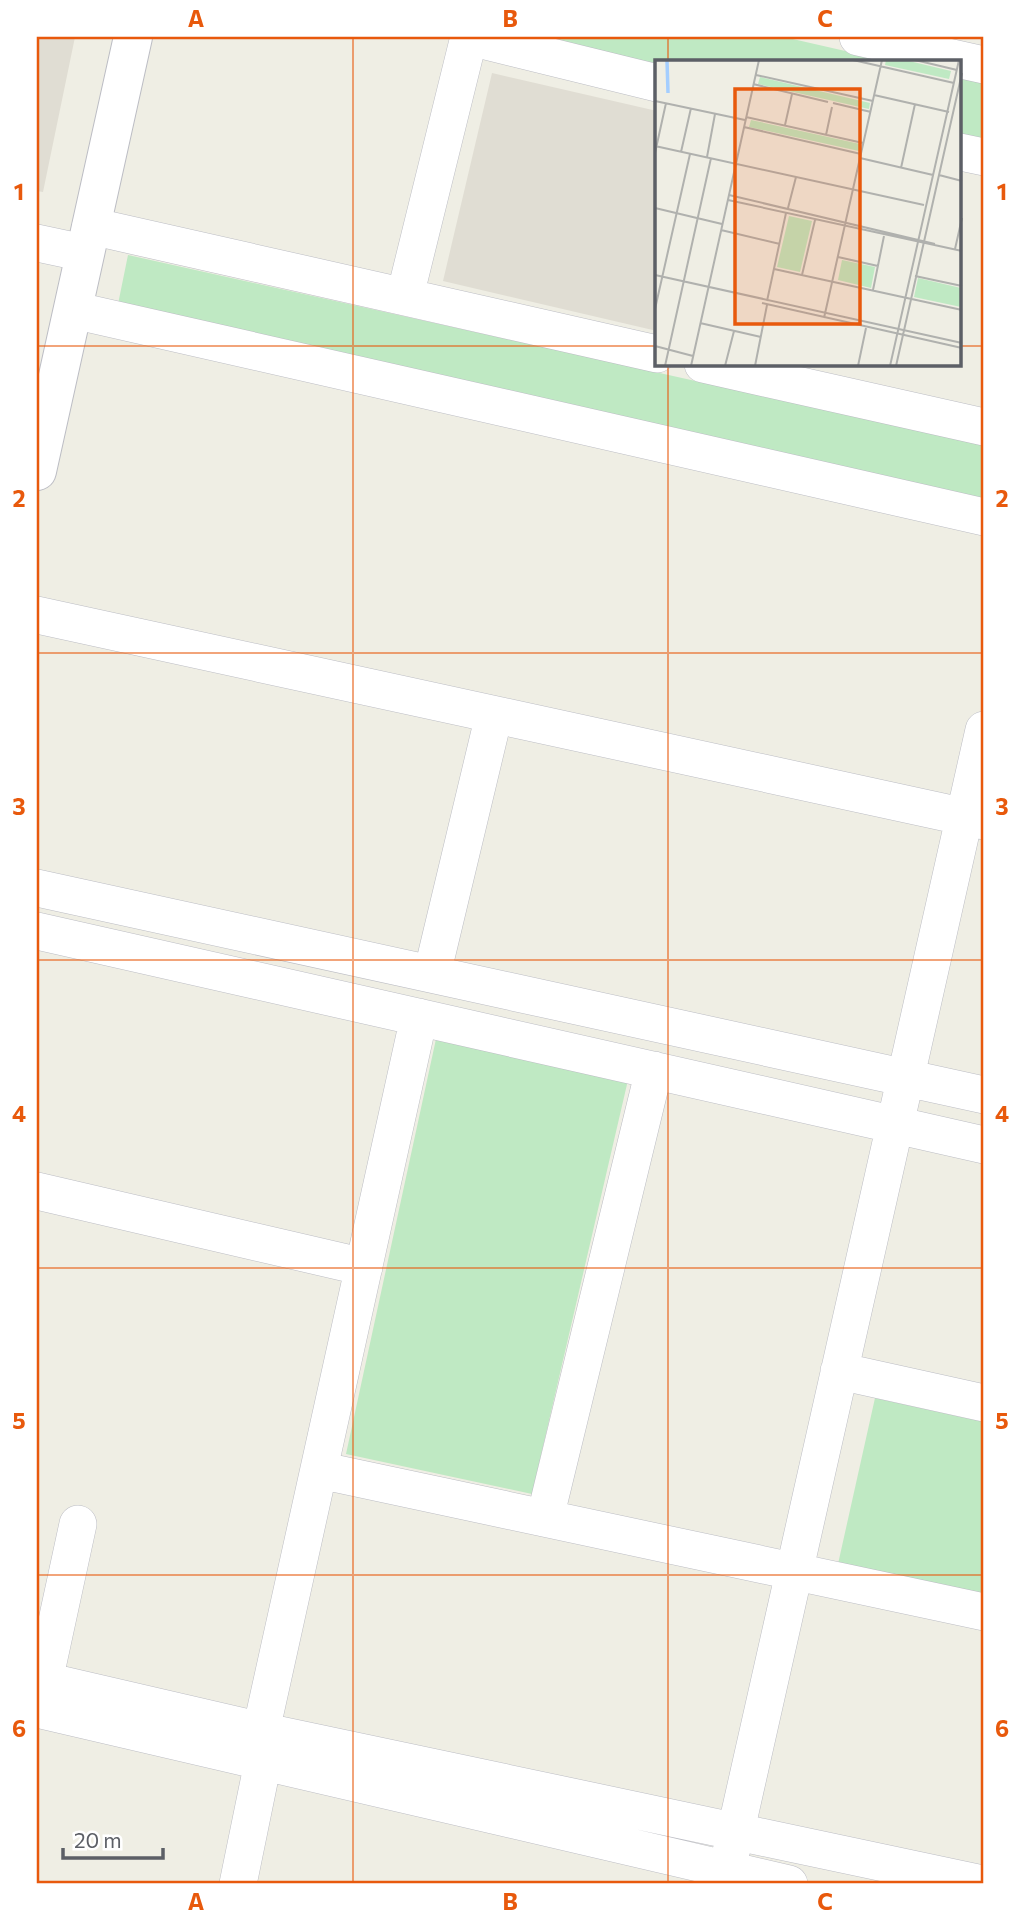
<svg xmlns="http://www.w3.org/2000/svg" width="1021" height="1921" font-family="Commissioner,sans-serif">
<rect width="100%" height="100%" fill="#efeee4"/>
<!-- education -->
<path fill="#e0ddd3" d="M37 37H75L43 192 37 191Z
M492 73 657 111V331L443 281Z"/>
<!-- green -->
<path fill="#bfe9c3" d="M532 37H784L889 61H657V66Z
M960 78 984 83V142L960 136Z
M128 255 984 445V500L117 309Z
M436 1039 628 1080 532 1494 346 1454Z
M875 1398 984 1422V1595L838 1564Z"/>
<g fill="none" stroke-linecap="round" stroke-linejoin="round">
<!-- minor casing -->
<g stroke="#bcbdc4" stroke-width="38">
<path id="minor" d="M470 37 657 83
M858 37 984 65
M960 152 984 157
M91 226 657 354
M37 243 84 253
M405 296 469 37
M73 310 984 517
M703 364 984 427
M37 615 984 821
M37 888 984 1095
M37 931 984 1145
M432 974 494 715
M37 1191 364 1267
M839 1371 984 1403
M319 1470 984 1612
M545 1518 654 1070
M37 1679 261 1731 983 1884
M44 1681 78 1524
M37 1709 789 1884
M261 1731 419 1017
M727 1870 984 730
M238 1884 263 1762"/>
</g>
<!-- tertiary casing -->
<g stroke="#bcbdc4" stroke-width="40">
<path id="tertiary" d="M37 471 133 37"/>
</g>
<!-- minor -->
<use href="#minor" stroke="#fff" stroke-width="37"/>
<!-- tertiary -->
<use href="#tertiary" stroke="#fff" stroke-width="38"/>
</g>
<!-- grid -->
<path fill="none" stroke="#e8590c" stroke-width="2" stroke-opacity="0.55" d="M353 37V1884M668 37V61M37 346H657M960 346H984M668 364V1884M37 653H984M37 960H984M37 1268H984M37 1575H984"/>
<!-- overview -->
<g transform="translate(655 60)">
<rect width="306" height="306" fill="#efeee4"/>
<path d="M231 0H250L296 11 294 19 230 5ZM105 17 215 43 214 49 103 24ZM96 60 205 84 204 91 94 67ZM134 156 157 161 145 212 122 207ZM187 200 220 207 216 228 183 220ZM263 218 306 228V247L259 237Z" fill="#bfe9c3"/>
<path fill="none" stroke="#a4ceff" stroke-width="3.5" d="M12 0 13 33"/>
<path fill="none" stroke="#b0b1ae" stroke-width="2" d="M198 0 299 23M260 0 302 10M101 15 218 41M98 24 173 42M219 35 294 52M0 41 90 60M178 43 216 52M91 57 208 83M130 65 137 34M89 67 206 94M171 75 177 47M0 86 269 145M26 92 36 48M0 93 11 43M52 97 60 54M205 98 278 115M246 108 260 44M284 115 307 121M74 135 280 184M73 140 307 191M0 148 67 164M133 148 141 117M66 170 125 184M300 189 307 158M183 197 223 206M119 209 307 250M0 215 307 283M147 215 160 160M260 216 307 226M218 230 229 176M112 241 131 153M107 243 307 288M0 249 35 94M169 258 227 0M45 263 106 277M0 286 38 296M10 306 56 98M36 306 104 0M70 306 79 271M100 306 112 245M203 306 211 268M235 306 304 0M241 306 307 13"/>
<path fill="#e8590c" fill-opacity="0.15" stroke="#e8590c" stroke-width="3.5" d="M80 29H205V264H80Z"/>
<rect width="306" height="306" fill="none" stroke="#5c5f66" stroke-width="3.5"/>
</g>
<!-- border -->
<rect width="1021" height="1921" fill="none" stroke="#ffffff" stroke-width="77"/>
<!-- scale -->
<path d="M63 1848v10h100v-10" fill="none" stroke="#5c5f66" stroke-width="3.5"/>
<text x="74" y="1848" font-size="21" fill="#5c5f66" stroke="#ffffff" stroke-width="5" paint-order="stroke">20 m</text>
<rect x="38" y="38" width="944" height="1844" fill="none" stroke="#e8590c" stroke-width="2.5"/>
<g font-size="23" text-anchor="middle" font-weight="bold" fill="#e8590c">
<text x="196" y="27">A</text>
<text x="510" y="27">B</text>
<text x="825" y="27">C</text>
<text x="19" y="200">1</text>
<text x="1002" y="200">1</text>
<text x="19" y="507">2</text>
<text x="1002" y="507">2</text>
<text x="19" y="815">3</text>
<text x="1002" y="815">3</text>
<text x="19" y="1122">4</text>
<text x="1002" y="1122">4</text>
<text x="19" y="1429">5</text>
<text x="1002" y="1429">5</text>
<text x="19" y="1737">6</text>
<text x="1002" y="1737">6</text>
<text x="196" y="1910">A</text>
<text x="510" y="1910">B</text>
<text x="825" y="1910">C</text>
</g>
</svg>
